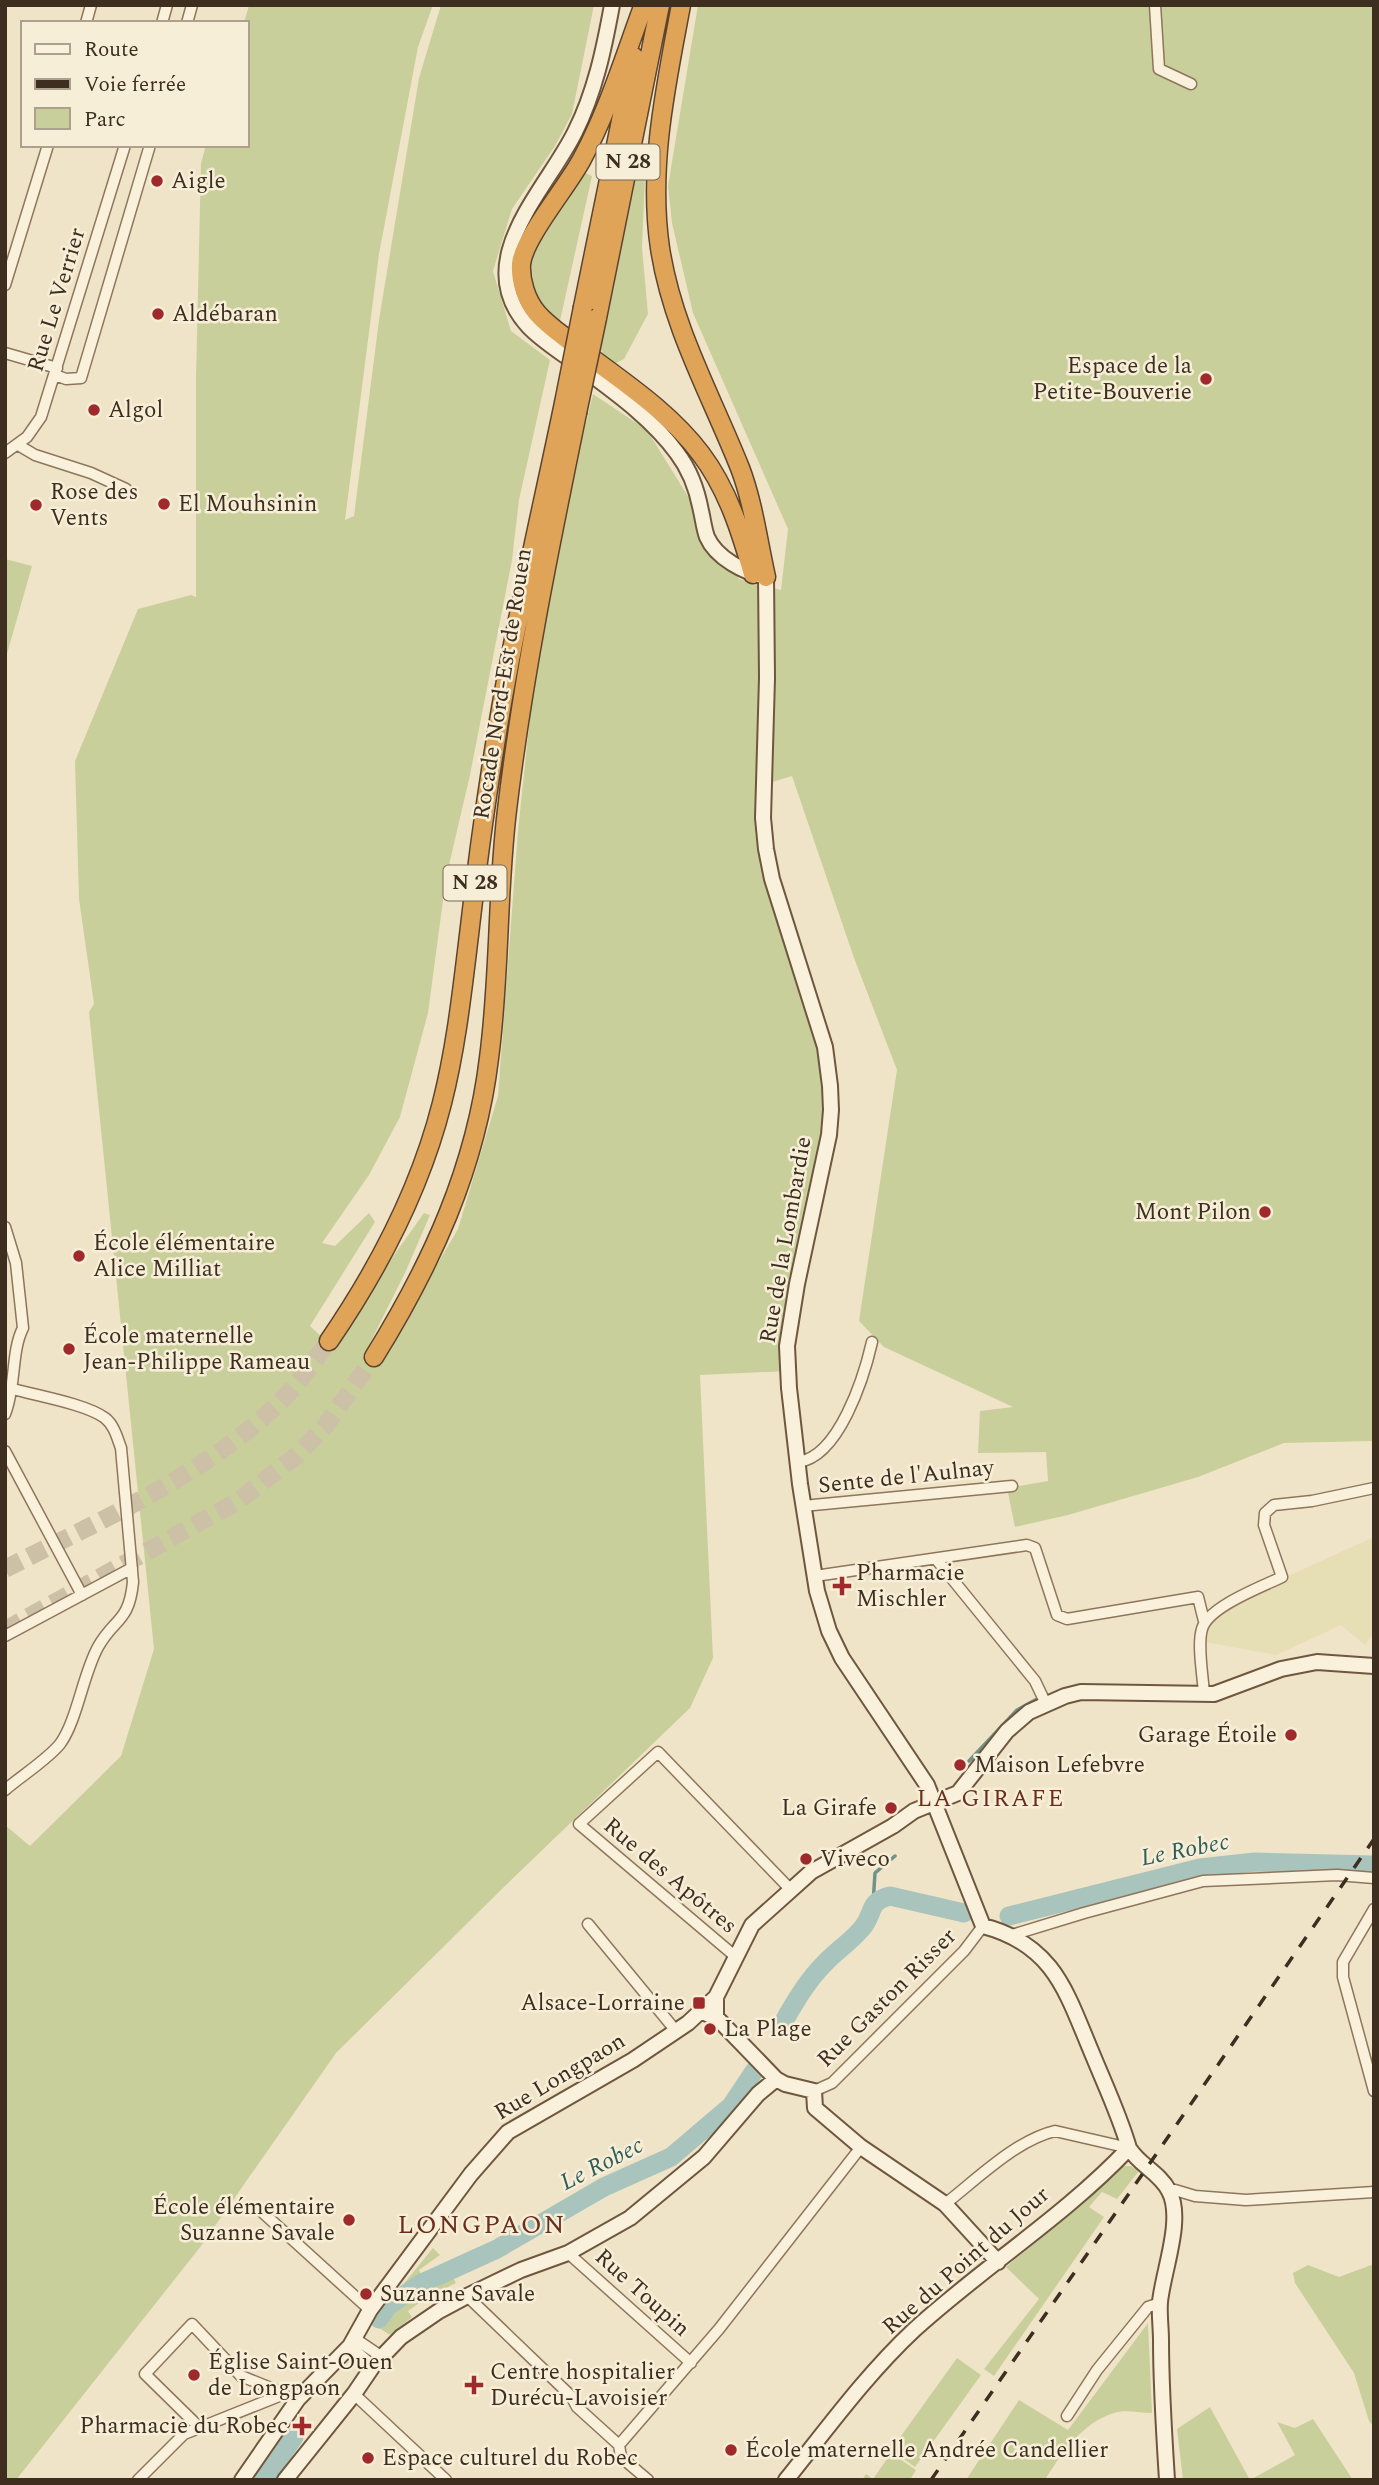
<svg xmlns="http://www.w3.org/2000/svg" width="1379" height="2485" font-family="Spectral,serif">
<rect width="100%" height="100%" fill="#f0e4c8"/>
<!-- farmland -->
<path fill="#e6deb5" d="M1374 1537V1632L1365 1645 1341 1625 1276 1655 1204 1642 1206 1623 1222 1612 1288 1576Z"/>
<!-- green -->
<path fill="#c9cf9b" d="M249 5H433L418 47 379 254 345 520 354 516 379 320 419 78 441 5H594L572 114 555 146 512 209 493 271 511 331 550 360 519 500 512 560 470 775 446 878 428 1013 400 1117 369 1175 322 1243 335 1246 369 1213 375 1222 310 1326 334 1348 382 1272 424 1213 430 1215 405 1273 365 1353 380 1361 458 1229 498 1096 518 831 531 707 568 497 593 394 647 430 739 579 781 590 788 529 693 313 672 223 668 186 698 5H1374V1441L1284 1443 1198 1477 1068 1515 1015 1527 1007 1488 1048 1481 1046 1452 978 1453 980 1411 1013 1407 884 1347 859 1321 897 1070 854 958 792 776 766 784 770 859 832 1069 789 1371 700 1375 713 1658 690 1708 505 1886 336 2053 201 2246 16 2480H5V1825L30 1846 121 1756 154 1649 89 1012 94 1004 79 899 75 761 138 609 191 595 196 597V378L201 163 206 145H247V23H244Z
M639 151 646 153 642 247 648 314 624 359 614 364 605 358 598 344Z
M582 171 592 176 560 321C547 311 530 296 528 278 523 243 563 198 582 171Z
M5 559 32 566 5 661Z
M1121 2166H1131L1139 2171 1117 2199 1102 2192 1089 2207 1104 2217 994 2376 984 2369 1039 2299 1006 2267 1069 2215Z
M433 2248 440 2255 419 2270 424 2281 384 2308Z
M1374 2264V2427L1369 2421 1354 2373 1295 2283 1293 2273 1308 2265 1339 2277Z
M450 2271 456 2283 426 2298 408 2311 412 2317 390 2335 376 2326C397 2298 420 2285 450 2271Z
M1148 2323 1152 2413C1140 2413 1125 2409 1114 2413 1083 2422 1061 2454 1045 2480H966L1019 2400 1068 2430Z
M957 2358 981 2375 915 2467 891 2450Z
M1210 2407 1250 2480 1295 2455 1277 2422 1295 2428 1313 2419 1353 2480H1183L1177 2429Z
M891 2453 916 2470 910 2480H862L866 2474 873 2479Z"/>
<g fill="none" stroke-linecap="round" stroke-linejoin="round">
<!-- stream -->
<path stroke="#6f938a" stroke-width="3.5" d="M969 1761 1017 1710 1037 1699
M873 1904 875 1873 895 1856"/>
<!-- river -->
<path stroke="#a9c4bc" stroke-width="19" d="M1009 1916 1200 1868 1255 1862 1374 1865
M781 2026C794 2004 806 1982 824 1964 836 1951 852 1941 863 1927 875 1912 867 1902 890 1896L964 1913
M379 2319 388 2306 420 2284 497 2249 604 2187 671 2157 731 2106 755 2070
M264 2480 294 2437"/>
<!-- highway-tunnel -->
<path stroke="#ccc0a6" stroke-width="18" stroke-dasharray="18 9" stroke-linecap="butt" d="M5 1569C100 1520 205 1476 282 1400 300 1382 314 1361 329 1341
M5 1630 238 1501 296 1456 326 1425 374 1357"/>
<!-- street casing -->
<g stroke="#8d765c" stroke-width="13">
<path id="street" d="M1155 5 1159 69 1191 84
M86 23 91 5
M162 23 167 5
M187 23 192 5
M5 285 48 145
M5 353 57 368
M55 375 66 379 81 378 150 145
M18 445 35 455 91 473 126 489
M5 453 27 437 41 417 125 145
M5 1227 16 1263 23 1328C11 1351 16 1387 5 1414
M5 1451 82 1595
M798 1462C839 1457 864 1377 872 1342
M803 1506 1012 1486
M936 1559 1035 1681 1046 1704
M815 1576 1027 1545 1035 1548 1057 1615 1067 1619 1198 1597 1204 1621
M5 1636 132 1568
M1204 1694C1203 1676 1197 1645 1202 1629 1208 1607 1261 1587 1282 1577L1264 1525 1265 1513 1274 1505 1312 1501 1374 1488
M5 1790C21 1776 47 1760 60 1744 77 1721 83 1674 98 1647 114 1618 129 1623 133 1582L121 1448C117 1437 114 1425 105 1418 86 1404 38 1396 13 1389
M1374 1909 1343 1962V1977L1374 2091
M588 1924 676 2031
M1012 1935 1084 1913 1203 1881 1337 1875 1374 1878
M736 1957 579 1824 658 1752 791 1890
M814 2091 832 2083 964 1951 983 1926
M1169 2191 1175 2190 1195 2196 1246 2200 1374 2192
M945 2204C976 2180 1016 2140 1055 2131L1129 2148
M261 2211 370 2310
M568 2253 691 2363
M467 2296 571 2396 577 2407 619 2445 621 2457 648 2480
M354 2338 382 2357
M350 2346 373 2366
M354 2394 446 2480
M1067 2416 1097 2370 1148 2307 1160 2303
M200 2428 145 2374 192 2324 241 2376 283 2393
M619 2445 719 2329 861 2147
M138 2480 184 2434 284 2394"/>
</g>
<!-- secondary casing -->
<g stroke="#6f573f" stroke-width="18">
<path id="secondary" d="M612 5C604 49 595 92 575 132 546 191 469 261 528 326 541 340 559 351 574 362 610 389 650 416 677 453 690 470 697 489 701 511 703 519 704 529 707 537 716 558 745 573 766 577L767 678 763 818 766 849 772 879 825 1047 830 1086 831 1110 829 1135 797 1284 787 1346 789 1388 800 1484 817 1591 829 1631 842 1658 927 1785 983 1926C1056 1945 1067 1995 1094 2058 1106 2087 1120 2117 1129 2148 1139 2165 1160 2173 1169 2191 1184 2219 1163 2271 1160 2302 1159 2314 1161 2328 1161 2340 1161 2387 1164 2433 1167 2480
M707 2014 716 2017 776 2079 785 2084 814 2091 815 2108 861 2147 945 2204 998 2262
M716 2017V1997L752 1925 811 1872 893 1826 914 1811 958 1793 1007 1731 1029 1712 1065 1696 1081 1692 1214 1694 1281 1669 1317 1662 1374 1666
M242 2480 298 2399 350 2346 370 2310 471 2174 508 2132 633 2060 688 2023 716 1997
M285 2480 354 2394 373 2366 401 2337 439 2311 467 2296 521 2270 568 2253 630 2218 704 2157 758 2094 776 2079
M786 2480C827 2429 866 2375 914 2330 983 2267 1065 2216 1129 2148"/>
</g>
<!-- highway casing -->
<g stroke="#5b4430" stroke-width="21">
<path id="highway" d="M681 5C666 85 648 167 660 248 672 327 711 395 740 468 753 502 758 541 766 577
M643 7C624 58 608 111 582 159 568 186 524 237 521 264 520 280 526 300 537 313 548 326 564 336 577 347 620 380 668 410 701 454 728 490 741 532 753 574
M583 307 634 57
M597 318 660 5
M329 1341C379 1268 420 1190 442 1103 456 1048 462 992 469 935 476 874 484 813 494 751 512 635 540 519 564 403
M374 1357C431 1265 476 1168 489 1058 500 976 497 892 507 810 523 676 550 545 577 413"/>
</g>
<!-- street -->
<use href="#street" stroke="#faf1dc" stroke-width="10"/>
<!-- secondary -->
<use href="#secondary" stroke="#faf1dc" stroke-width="14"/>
<!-- highway -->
<use href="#highway" stroke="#e0a458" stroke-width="18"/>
<!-- rail -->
<path stroke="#3d2e20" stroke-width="3.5" stroke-dasharray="12 12" stroke-linecap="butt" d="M931 2480 1374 1839"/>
<!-- highway-bridge casing -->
<g stroke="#5b4430" stroke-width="21" stroke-linecap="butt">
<path id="highway-bridge" d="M564 403 583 307
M577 413 597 318"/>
</g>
<!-- highway-bridge -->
<use href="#highway-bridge" stroke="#e0a458" stroke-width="18"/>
</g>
<!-- markers -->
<g fill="#9e2a2b" stroke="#f7eed8" stroke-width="2.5">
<circle cx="157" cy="181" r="7"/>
<circle cx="158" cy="314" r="7"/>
<circle cx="1206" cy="379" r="7"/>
<circle cx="94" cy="410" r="7"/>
<circle cx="164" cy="504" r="7"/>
<circle cx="36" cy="505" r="7"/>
<circle cx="1265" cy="1212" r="7"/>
<circle cx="79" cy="1256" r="7"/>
<circle cx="69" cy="1349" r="7"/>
<path d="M838.5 1575.5h7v7h7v7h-7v7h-7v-7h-7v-7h7z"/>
<circle cx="1291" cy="1735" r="7"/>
<circle cx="960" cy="1765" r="7"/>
<circle cx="891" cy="1808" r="7"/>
<circle cx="806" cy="1859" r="7"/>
<rect x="692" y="1996" width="14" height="14" rx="3.5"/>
<circle cx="710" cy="2029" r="7"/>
<circle cx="349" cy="2220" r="7"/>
<circle cx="366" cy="2294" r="7"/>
<circle cx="194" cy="2375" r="7"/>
<path d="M470.5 2374.5h7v7h7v7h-7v7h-7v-7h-7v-7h7z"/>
<path d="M298.5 2415.5h7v7h7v7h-7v7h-7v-7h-7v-7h7z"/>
<circle cx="731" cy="2450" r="7"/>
<circle cx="368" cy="2458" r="7"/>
</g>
<g text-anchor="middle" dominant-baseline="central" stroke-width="5" stroke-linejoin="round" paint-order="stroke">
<!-- shield labels -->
<g fill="#f7eed8" stroke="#756857" stroke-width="2">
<rect x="596.5" y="144.5" width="63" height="35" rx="5"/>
<rect x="443.5" y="865.5" width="63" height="35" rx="5"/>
</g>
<g font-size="21" font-weight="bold" fill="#3d2e20">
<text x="628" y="162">N 28</text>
<text x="475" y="883">N 28</text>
</g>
<!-- poi labels -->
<g font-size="23" fill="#3d2e20" stroke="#f7eed8" text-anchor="start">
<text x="171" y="181">Aigle</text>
<text x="172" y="314">Aldébaran</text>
<text x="1192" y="366" text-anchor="end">Espace de la<tspan x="1192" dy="26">Petite-Bouverie</tspan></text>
<text x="108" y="410">Algol</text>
<text x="50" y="492">Rose des<tspan x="50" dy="26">Vents</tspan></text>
<text x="178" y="504">El Mouhsinin</text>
<text x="1251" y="1212" text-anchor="end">Mont Pilon</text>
<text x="93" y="1243">École élémentaire<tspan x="93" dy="26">Alice Milliat</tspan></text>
<text x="83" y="1336">École maternelle<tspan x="83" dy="26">Jean-Philippe Rameau</tspan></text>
<text x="856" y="1573">Pharmacie<tspan x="856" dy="26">Mischler</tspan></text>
<text x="1277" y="1735" text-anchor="end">Garage Étoile</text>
<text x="974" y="1765">Maison Lefebvre</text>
<text x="877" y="1808" text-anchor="end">La Girafe</text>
<text x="820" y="1859">Viveco</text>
<text x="685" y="2003" text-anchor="end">Alsace-Lorraine</text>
<text x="724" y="2029">La Plage</text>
<text x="335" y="2207" text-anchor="end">École élémentaire<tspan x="335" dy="26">Suzanne Savale</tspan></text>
<text x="380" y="2294">Suzanne Savale</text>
<text x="208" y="2362">Église Saint-Ouen<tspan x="208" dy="26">de Longpaon</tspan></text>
<text x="490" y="2372">Centre hospitalier<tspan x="490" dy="26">Durécu-Lavoisier</tspan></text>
<text x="288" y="2426" text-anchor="end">Pharmacie du Robec</text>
<text x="745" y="2450">École maternelle Andrée Candellier</text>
<text x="382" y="2458">Espace culturel du Robec</text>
</g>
<!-- street labels -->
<g font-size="23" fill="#3d2e20" stroke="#f7eed8">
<text transform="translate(57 300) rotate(-73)">Rue Le Verrier</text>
<text transform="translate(503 684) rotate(-81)">Rocade Nord-Est de Rouen</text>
<text transform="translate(786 1240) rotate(-80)">Rue de la Lombardie</text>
<text transform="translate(906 1477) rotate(-6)">Sente de l'Aulnay</text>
<text transform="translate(670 1876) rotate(40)">Rue des Apôtres</text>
<text transform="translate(887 1998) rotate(-45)">Rue Gaston Risser</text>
<text transform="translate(560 2077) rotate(-31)">Rue Longpaon</text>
<text transform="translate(966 2261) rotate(-41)">Rue du Point du Jour</text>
<text transform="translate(642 2293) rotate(42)">Rue Toupin</text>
</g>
<!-- neighbourhood labels -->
<g font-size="24" letter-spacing="2" fill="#6b2e1e" stroke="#f7eed8">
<text x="991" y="1799">LA GIRAFE</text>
</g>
<!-- water labels -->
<g font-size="24" font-style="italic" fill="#2f5d5a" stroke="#f7eed8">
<text transform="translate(1185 1850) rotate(-11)">Le Robec</text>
<text transform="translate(602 2164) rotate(-27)">Le Robec</text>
</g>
<!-- quarter labels -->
<g font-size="26" letter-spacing="2" fill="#6b2e1e" stroke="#f7eed8">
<text x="482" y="2225">LONGPAON</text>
</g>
</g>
<!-- border -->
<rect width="1379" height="2485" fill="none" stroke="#3d2e20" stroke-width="14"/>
<!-- legend -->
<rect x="21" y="21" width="228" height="126" fill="#f7eed8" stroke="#ada18e" stroke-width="2"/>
<rect x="35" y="44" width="35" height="10" fill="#faf1dc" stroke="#ada18e" stroke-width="2"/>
<text x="84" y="56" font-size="21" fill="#3d2e20">Route</text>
<rect x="35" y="79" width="35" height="10" fill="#3d2e20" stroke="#ada18e" stroke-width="2"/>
<text x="84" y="91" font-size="21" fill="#3d2e20">Voie ferrée</text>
<rect x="35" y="108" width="35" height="21" fill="#c9cf9b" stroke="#ada18e" stroke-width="2"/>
<text x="84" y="126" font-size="21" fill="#3d2e20">Parc</text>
</svg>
